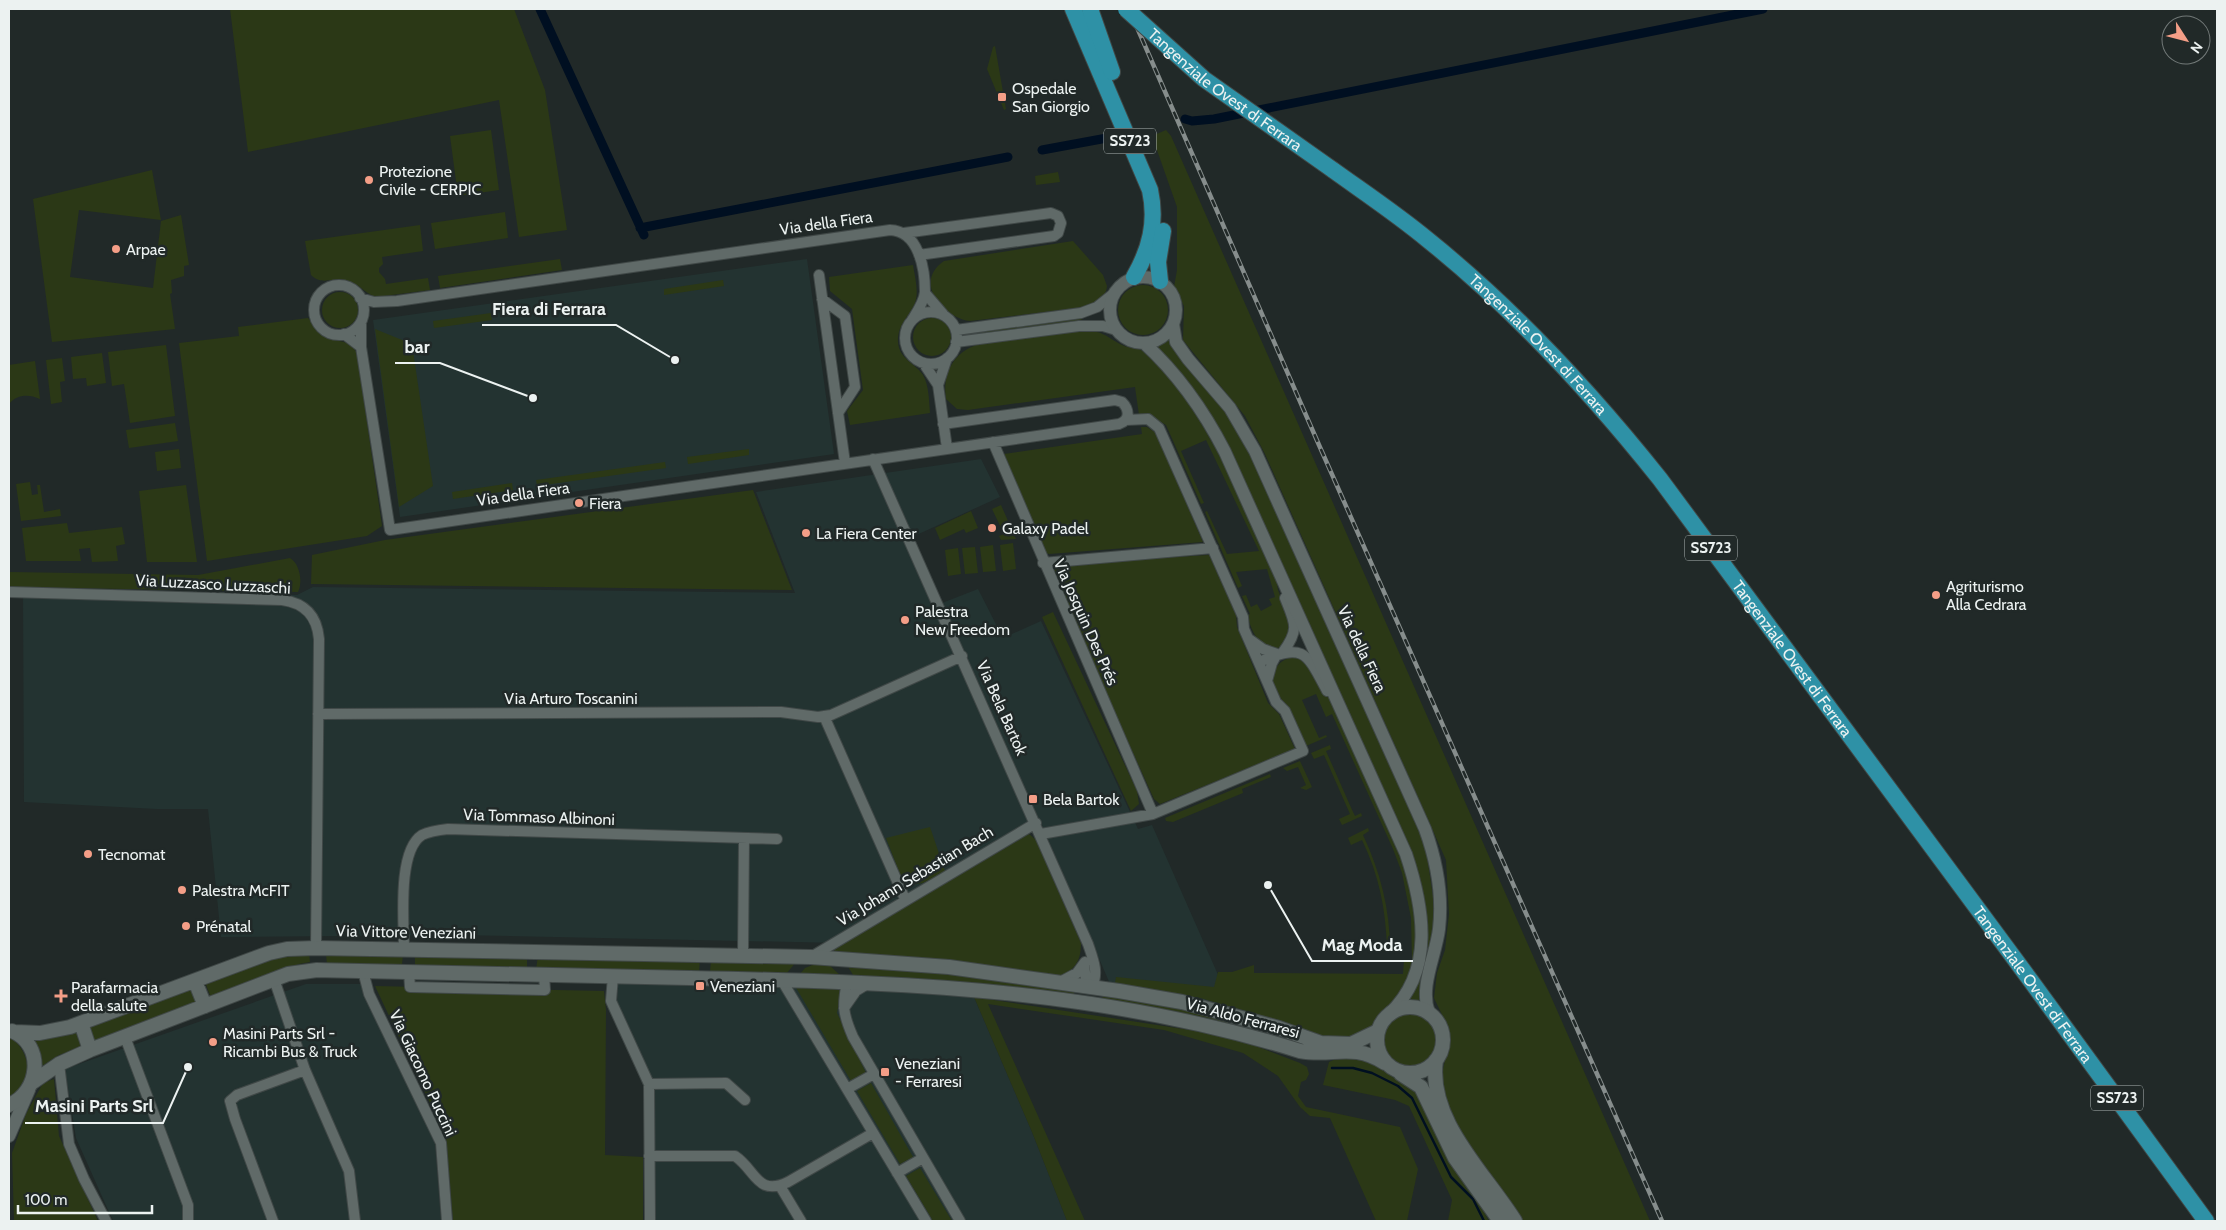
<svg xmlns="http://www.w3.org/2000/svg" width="2226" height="1230" font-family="Cabin,sans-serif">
<rect width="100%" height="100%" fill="#212928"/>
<!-- built -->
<path fill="#233331" d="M807 259 834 454 400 517 373 320Z
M981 459 1000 497 912 537 942 603 978 589 1003 638 1041 621 1138 829 1152 825 1234 1011 1110 984 1042 825 840 943 460 935 221 937 208 809H157L24 802 23 590 297 595 313 587 795 593 756 492Z
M618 983 868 986 974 997 1032 1132 1067 1221H655L654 1095 652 1078 617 1001Z
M306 984H363L435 1143 441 1221H113L76 1138 65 1069Z"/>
<!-- green -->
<path fill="#2b3816" d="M230 9H514L545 90 567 230 519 237 499 100 248 152Z
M995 46 1006 109 1004 110 987 69 993 47Z
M491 130 499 190 458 196 450 136Z
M1166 130 1171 136 1650 1221H1520L1498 1184 1463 1137 1444 1095 1441 1078 1449 1043 1448 1027 1434 998 1437 973 1445 950 1449 914 1446 860 1265 454 1245 416 1183 340 1184 306 1174 287 1177 270V207L1152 136Z
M152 170 161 220 79 210 70 277 153 288 161 221 181 215 189 265 184 266V276L171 280 172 293 170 294 175 329 52 342 33 199Z
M1058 172 1060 182 1036 185 1035 176Z
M505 212 508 238 435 249 431 223Z
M420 225 423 251 382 257 383 264 379 268V272L385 279 386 284 428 278 430 290 376 297C364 293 358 282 345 280 332 277 322 286 311 275L305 241Z
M1073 241 1103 275 1107 286C1106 298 1095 303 1085 307L970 321C942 317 913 282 944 261Z
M560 259 562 270 440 288 438 276Z
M913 265C915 277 919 292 915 303 909 317 897 325 898 342 899 359 915 363 923 375 929 385 929 401 930 413L850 425 847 411 863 390 852 309 830 291 829 277Z
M723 280 724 286 664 295V289Z
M1118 310a25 25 0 1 1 50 0a25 25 0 1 1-50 0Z
M322 310a18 18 0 1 1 36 0a18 18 0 1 1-36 0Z
M491 313 492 320 434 328 433 321Z
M1081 317 1082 321 963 336 962 332Z
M308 318C313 323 316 331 323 336 337 344 350 337 357 354L382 526 367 536 207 561 179 343 239 336 238 327Z
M913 337a19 19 0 1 1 38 0a19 19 0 1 1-38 0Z
M375 329 412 344 433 486 399 507Z
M1081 330C1104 331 1103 335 1122 345 1128 348 1135 348 1141 350 1154 356 1164 371 1173 382 1218 441 1244 507 1275 573L1278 590 1292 627C1290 632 1287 641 1283 645 1265 660 1249 629 1248 615L1250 614 1242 596 1246 595 1251 607 1257 604 1261 611 1272 605 1269 599 1275 597 1267 569 1236 572 1242 586 1238 588 1205 512 1207 511 1227 554 1259 551 1206 440 1181 451 1204 503 1201 504 1166 425 1151 416 1139 415 1135 387 968 410 957 409 946 399C942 373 954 351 980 344Z
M1168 339 1181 359 1220 404 1241 435 1425 844 1435 909 1434 938 1422 1002 1408 999C1432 972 1430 916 1421 883 1413 852 1399 824 1386 795 1367 754 1348 713 1329 672 1289 585 1257 494 1206 413 1191 389 1178 365 1156 347Z
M166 345 175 416 130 423 124 384 112 386 108 352Z
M102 353 106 383 87 386 86 378 73 379 71 357Z
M62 358 65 381 60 382 62 402 51 404 46 360Z
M35 361 40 399C29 394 17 394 9 404V365Z
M175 423 178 441 129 448 126 430Z
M1141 427H1147L1156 433 1203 542 1049 554 1046 553 1004 454 1142 434Z
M179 449 181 468 157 471 155 452Z
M749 449V455L688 464 687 457Z
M665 462 666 468 537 486 536 480Z
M30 482 32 495 38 494 37 485H40L44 512 60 509 61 516 21 521 16 484Z
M512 483 513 490 453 499 452 492Z
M186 485 197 562H147L139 491Z
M753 490 792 590 311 584 312 555 385 540Z
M1001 505 1016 539 1001 540 999 536 1004 534 992 509Z
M971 511 978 528 966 533 964 529 940 540 935 528Z
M67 523 69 533 122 527 125 544 116 546 118 561 92 562 90 548 79 549 81 561H26L22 528Z
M1013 543 1016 569 1003 571 1000 545Z
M993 545 996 571 983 572 980 547Z
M975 547 978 573 965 574 962 548Z
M958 548 961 574 948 576 945 550Z
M1209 555 1236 615 1237 627 1268 703 1279 714 1295 749 1160 804 1154 799 1056 583 1054 571 1056 566 1063 564Z
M290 558C300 564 303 582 298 592L9 587V572L198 575Z
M1053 612 1137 791 1139 804 1131 811 1042 617Z
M1291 657H1298L1310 664 1337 711 1407 872 1417 928 1412 969 1393 1005 1360 1038 1325 1039 1246 1011 1200 998 1115 983 1116 977 1214 987 1218 972H1232L1254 965V973L1403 974 1404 960 1412 961 1411 918 1402 873 1393 849 1332 714 1326 717 1316 694 1302 700 1319 738 1326 735 1327 737 1306 746C1301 734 1296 721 1290 710 1288 704 1283 702 1280 697 1267 682 1272 663 1291 657Z
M1330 745 1331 749 1326 751 1353 812 1355 816 1361 813 1362 816 1342 825 1339 819 1350 814 1324 755 1314 759 1311 753Z
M1300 761 1312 787 1306 790 1300 788 1306 785 1298 767 1287 771 1283 768Z
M1270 774 1271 777 1242 789 1243 793 1173 822 1166 821 1165 818Z
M930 827 945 871C930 880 912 894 900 874L886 838Z
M1368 828 1369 831 1363 835C1380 871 1390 909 1390 949H1397V952H1376V949H1387C1386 910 1379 875 1362 840L1351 845 1348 838Z
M1029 834 1036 840 1081 943C1081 960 1076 969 1060 976L835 953 834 949Z
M309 953 310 962 299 964 211 998 205 982 274 956Z
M326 954H403L402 965H327Z
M415 954 527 956V969L415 968Z
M538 955 700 958 699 973 536 970Z
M711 959 797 961 786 974 710 972Z
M846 963 877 965 1076 988 1072 998 965 983 859 976 853 975Z
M815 964 829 965 840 975 800 974 805 968Z
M375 986 604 991 606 1010 605 1155 643 1157V1221H453L446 1137Z
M795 986H842L837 1013 866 1073 851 1081Z
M190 988 197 1005 95 1044 88 1026Z
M1103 992 1215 1014 1310 1045V1049L1102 1001Z
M974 997 1229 1036 1300 1063 1307 1067 1309 1074 1306 1080 1301 1082 1298 1096 1306 1107 1400 1127 1418 1169 1407 1221H1376L1330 1118 1310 1116 1300 1107 1278 1076 1243 1053 1164 1030 988 1004 1085 1221H1067L1032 1132Z
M1383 1040a27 27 0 1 1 54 0a27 27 0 1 1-54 0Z
M77 1029 83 1047 59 1055 39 1068 32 1040Z
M9 1035C32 1054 35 1081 9 1099Z
M1358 1056 1374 1062 1394 1078 1410 1084 1421 1098 1489 1221H1448L1452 1200 1409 1106 1395 1100 1323 1085 1329 1062 1340 1057Z
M54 1079 59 1136 98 1221H14L12 1153 26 1114 43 1083Z
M871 1083 913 1157 900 1164 857 1091Z
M920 1168 952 1221H933L906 1176Z"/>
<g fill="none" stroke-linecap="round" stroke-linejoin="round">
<!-- stream -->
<path stroke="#000f21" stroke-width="2.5" d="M1332 1068H1353L1372 1073 1398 1086 1412 1098 1451 1177 1473 1199 1484 1221"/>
<!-- canal -->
<path stroke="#000f21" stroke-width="9" d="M540 9 644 235
M1185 119 1192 121 1214 119 1763 9
M1042 150 1107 138
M640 228 1008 157"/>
<!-- minor casing -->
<g stroke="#404847" stroke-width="12">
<path id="minor" d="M904 233 1051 213 1058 216 1061 223 1058 233 1054 236 919 255
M819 275 845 463
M314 310a25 25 0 1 1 50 0a25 25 0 1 1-50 0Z
M925 293 943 314
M360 298 374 302 397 301 890 230C919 231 925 269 925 292 924 302 917 312 912 320
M822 299 845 316 855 387 838 413
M905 338a26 26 0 1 1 52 0a26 26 0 1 1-52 0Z
M956 330 1081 313 1097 307 1112 295
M344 334 361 347V322
M956 342 1079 326H1103L1116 330
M361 347 390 530 1119 424C1131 420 1129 409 1122 402L1115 400 943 424
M924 364 938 385 947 448
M938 385 947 358
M993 442 1153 814
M873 459 1088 944C1093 959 1099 972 1092 987L1086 980 1084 965
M1043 563 1213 548
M9 592 282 600C305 603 317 616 319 639L316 948
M1249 639 1263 649 1277 654 1272 663 1267 681
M1283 652C1300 629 1295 623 1285 598
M1259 662C1304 643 1306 651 1327 691
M318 714 781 712 818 717 831 715 962 656
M824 716 905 899
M1041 834 1153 814 1303 751 1285 711 1276 702 1244 629 1243 617 1159 428 1148 419 1126 420
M404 950C404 922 397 851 422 835 430 831 439 830 448 829L777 839
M743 956 744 838
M811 957 1036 823
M363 971 369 994 441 1143 447 1221
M409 972 410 987 545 990 544 975
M613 976 611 1001 649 1084 650 1221
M274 979 305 1070 349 1171 355 1221
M781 979 926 1221
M847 982C842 1006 843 1014 853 1037L960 1221
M1060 982 1077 973 1085 962
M844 1008 856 991 869 983
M125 1037 188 1205V1221
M59 1064 69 1144 84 1179 106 1221
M649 1084 726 1083 745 1100
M847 1089 874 1074
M649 1156H735C756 1170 757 1197 788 1182L873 1133
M897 1173 923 1158
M780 1186 801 1221
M273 1221 235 1119 230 1101 237 1095 305 1070"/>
</g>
<!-- tertiary casing -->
<g stroke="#404847" stroke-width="14">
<path id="tertiary" d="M1110 310a33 33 0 1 1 66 0a33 33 0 1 1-66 0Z
M1173 324 1176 342 1188 359 1230 408 1255 451 1425 829C1437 862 1443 894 1439 929 1436 955 1419 987 1429 1013
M1144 343C1178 374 1204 411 1225 452L1406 854C1424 908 1435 971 1389 1014
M9 1136 29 1090"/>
</g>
<!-- secondary casing -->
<g stroke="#404847" stroke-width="16">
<path id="secondary" d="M195 981 205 1006
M1377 1040a33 33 0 1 1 66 0a33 33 0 1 1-66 0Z
M81 1023 90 1050
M15 1032 40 1033 70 1027 269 953 287 949 316 948 811 957 949 967 1119 991 1182 1002 1279 1028 1321 1043 1351 1044 1378 1031
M1436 1060C1427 1120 1486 1174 1515 1221
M1401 1074 1421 1087 1455 1158 1500 1221
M33 1082 59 1064 90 1050 288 974 317 970C441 973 565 975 690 978 899 982 1098 988 1300 1051 1334 1057 1352 1042 1385 1063
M9 1105C40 1092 45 1045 12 1031"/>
</g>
<!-- trunk casing -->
<g stroke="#404847" stroke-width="18">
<g id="trunk">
<path d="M1073 9 1150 190C1157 222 1150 249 1134 277"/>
<path d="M1090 9 1112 72"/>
<path id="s1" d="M1333 170C1365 193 1398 215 1428 240 1515 310 1590 391 1660 479L2031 981 2206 1221"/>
<path d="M1160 281 1158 262 1163 231"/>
</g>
</g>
<!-- minor -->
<use href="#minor" stroke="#606a68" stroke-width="10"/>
<!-- tertiary -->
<use href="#tertiary" stroke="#606a68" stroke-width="12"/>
<!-- secondary -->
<use href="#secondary" stroke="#606a68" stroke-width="14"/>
<!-- trunk -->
<use href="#trunk" stroke="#2e91a6" stroke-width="16"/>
<!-- rail casing -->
<g stroke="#868d8c" stroke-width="4.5">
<path id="rail" d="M1129 9 1319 445 1662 1221"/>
</g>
<!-- rail -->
<use href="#rail" stroke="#212928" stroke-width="2.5" stroke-dasharray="8" stroke-linecap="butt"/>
<!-- trunk-bridge casing -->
<g stroke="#404847" stroke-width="18" stroke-linecap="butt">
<g id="trunk-bridge">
<path id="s2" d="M1126 9 1204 79 1333 170"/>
</g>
</g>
<!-- trunk-bridge -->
<use href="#trunk-bridge" stroke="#2e91a6" stroke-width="16"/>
</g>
<!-- markers -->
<g fill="#f49e87" stroke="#212928" stroke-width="2">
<rect x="997" y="92" width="10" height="10" rx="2.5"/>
<circle cx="369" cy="180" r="5"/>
<circle cx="116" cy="249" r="5"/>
<circle cx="579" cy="503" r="5"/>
<circle cx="992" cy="528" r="5"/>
<circle cx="806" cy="533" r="5"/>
<circle cx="1936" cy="595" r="5"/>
<circle cx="905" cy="620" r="5"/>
<rect x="1028" y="794" width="10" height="10" rx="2.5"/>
<circle cx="88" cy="854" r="5"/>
<circle cx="182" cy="890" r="5"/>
<circle cx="186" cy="926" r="5"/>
<rect x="695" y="981" width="10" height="10" rx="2.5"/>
<path d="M58.5 988.5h5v5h5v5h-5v5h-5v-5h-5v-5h5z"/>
<circle cx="213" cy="1042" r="5"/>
<rect x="880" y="1067" width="10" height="10" rx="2.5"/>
</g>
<g text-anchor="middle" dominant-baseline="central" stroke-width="5" stroke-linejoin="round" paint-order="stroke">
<!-- shield labels -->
<g fill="#212928" stroke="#afb6b5" stroke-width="1">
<rect x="1104" y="128.5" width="52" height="25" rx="4"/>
<rect x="1685" y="535.5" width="52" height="25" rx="4"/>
<rect x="2091" y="1085.5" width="52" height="25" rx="4"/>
</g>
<g font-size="15" font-weight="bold" fill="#ecf2f1">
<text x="1130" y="141">SS723</text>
<text x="1711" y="548">SS723</text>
<text x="2117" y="1098">SS723</text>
</g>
<!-- poi labels -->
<g font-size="16" fill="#ecf2f1" stroke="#212928" text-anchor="start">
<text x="1012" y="88">Ospedale<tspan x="1012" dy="18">San Giorgio</tspan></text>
<text x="379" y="171">Protezione<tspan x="379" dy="18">Civile - CERPIC</tspan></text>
<text x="126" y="249">Arpae</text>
<text x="589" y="503">Fiera</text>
<text x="1002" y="528">Galaxy Padel</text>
<text x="816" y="533">La Fiera Center</text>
<text x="1946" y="586">Agriturismo<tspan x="1946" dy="18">Alla Cedrara</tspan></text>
<text x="915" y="611">Palestra<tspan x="915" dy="18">New Freedom</tspan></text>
<text x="1043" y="799">Bela Bartok</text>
<text x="98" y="854">Tecnomat</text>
<text x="192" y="890">Palestra McFIT</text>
<text x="196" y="926">Prénatal</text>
<text x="710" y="986">Veneziani</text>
<text x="71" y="987">Parafarmacia<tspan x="71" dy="18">della salute</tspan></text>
<text x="223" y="1033">Masini Parts Srl -<tspan x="223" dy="18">Ricambi Bus &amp; Truck</tspan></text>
<text x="895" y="1063">Veneziani<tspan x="895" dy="18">- Ferraresi</tspan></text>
</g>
<!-- street labels -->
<g font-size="16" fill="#ecf2f1" stroke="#212928">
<text stroke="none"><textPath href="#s2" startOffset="128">Tangenziale Ovest di Ferrara</textPath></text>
<text transform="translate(826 223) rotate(-8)">Via della Fiera</text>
<text stroke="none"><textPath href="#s1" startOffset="270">Tangenziale Ovest di Ferrara</textPath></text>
<text transform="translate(523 494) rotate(-8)">Via della Fiera</text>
<text transform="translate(213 584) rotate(3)">Via Luzzasco Luzzaschi</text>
<text transform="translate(1086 622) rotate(66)">Via Josquin Des Prés</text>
<text transform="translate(1362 649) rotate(65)">Via della Fiera</text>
<text stroke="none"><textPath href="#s1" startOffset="675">Tangenziale Ovest di Ferrara</textPath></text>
<text x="571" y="698">Via Arturo Toscanini</text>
<text transform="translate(1002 708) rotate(66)">Via Bela Bartok</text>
<text transform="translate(539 817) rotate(2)">Via Tommaso Albinoni</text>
<text transform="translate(915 876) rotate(-31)">Via Johann Sebastian Bach</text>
<text transform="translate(406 932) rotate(1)">Via Vittore Veneziani</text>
<text stroke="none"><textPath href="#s1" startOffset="1080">Tangenziale Ovest di Ferrara</textPath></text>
<text transform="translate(1243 1018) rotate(15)">Via Aldo Ferraresi</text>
<text transform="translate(423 1073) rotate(65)">Via Giacomo Puccini</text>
</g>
</g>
<!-- callouts -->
<path fill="none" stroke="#ecf2f1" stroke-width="2" d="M675 360L616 325H482M533 398L440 363H395M1268 885L1312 961H1413M188 1067L163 1123H25"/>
<g fill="#ecf2f1" stroke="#212928" stroke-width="2">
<circle cx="675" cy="360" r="5"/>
<circle cx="533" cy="398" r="5"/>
<circle cx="1268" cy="885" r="5"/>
<circle cx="188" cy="1067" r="5"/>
</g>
<g font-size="18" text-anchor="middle" font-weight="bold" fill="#ecf2f1" stroke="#212928" stroke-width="5" stroke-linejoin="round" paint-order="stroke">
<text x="549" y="315">Fiera di Ferrara</text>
<text x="417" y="353">bar</text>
<text x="1362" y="951">Mag Moda</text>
<text x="94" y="1112">Masini Parts Srl</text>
</g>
<!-- border -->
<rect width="2226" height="1230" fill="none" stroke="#ecf2f1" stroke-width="20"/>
<!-- north arrow -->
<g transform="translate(2186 40) rotate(126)"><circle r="24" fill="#212928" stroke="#727978"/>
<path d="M0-4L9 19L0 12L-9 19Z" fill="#f49e87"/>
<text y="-8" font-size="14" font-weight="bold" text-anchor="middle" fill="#ecf2f1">N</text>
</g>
<!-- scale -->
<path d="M18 1205v8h134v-8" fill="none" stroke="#ecf2f1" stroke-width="2.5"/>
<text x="25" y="1205" font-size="15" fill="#ecf2f1" stroke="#212928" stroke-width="4" paint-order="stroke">100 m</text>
</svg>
